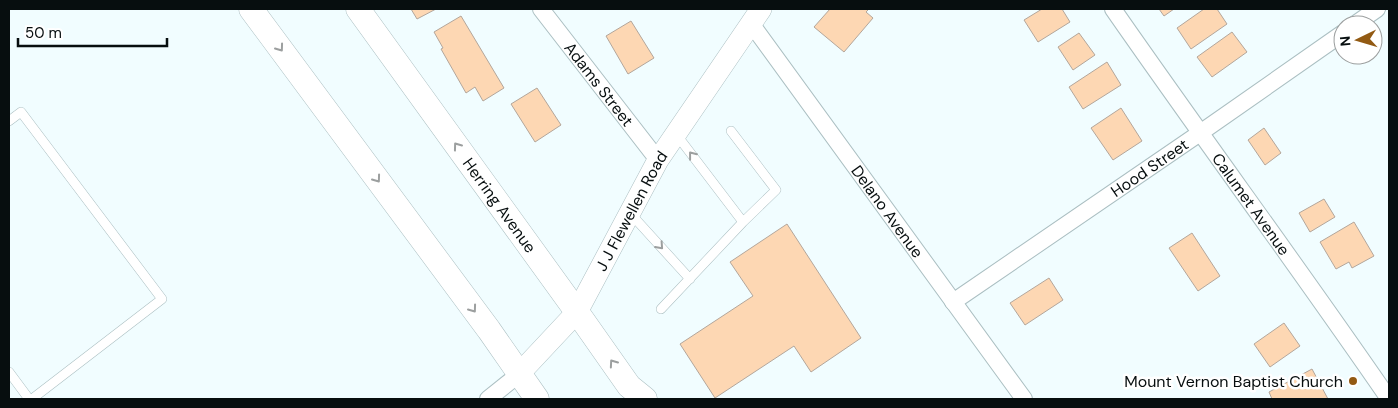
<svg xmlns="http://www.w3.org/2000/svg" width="1398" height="408" font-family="'DM Sans',sans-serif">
<rect width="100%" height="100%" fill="#f1fdff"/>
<!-- building -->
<path fill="#fdd7b3" stroke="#b3a69b" d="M411 9H436L417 19Z
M830 9H869L866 12 873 18 844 52 814 27Z
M1042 9H1062L1070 22 1038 42 1024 20Z
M1159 9H1174L1164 16Z
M1204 9H1217L1227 24 1191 49 1177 28Z
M461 16 504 88 483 101 475 87 466 93 441 49 443 48 434 32Z
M631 21 654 58 628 74 606 36Z
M1232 32 1247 52 1212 77 1197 57Z
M1079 33 1095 55 1073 70 1058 47Z
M1107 62 1121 85 1083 109 1069 87Z
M537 88 561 125 535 142 511 104Z
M1121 108 1142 141 1113 160 1091 128Z
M1264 128 1281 153 1265 165 1248 140Z
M1324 199 1335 217 1310 232 1299 213Z
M1354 222 1374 256 1352 268 1349 262 1336 269 1320 242Z
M787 224 861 338 811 372 794 346 715 398 680 344 753 296 730 262Z
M1192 233 1220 276 1198 291 1169 248Z
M1049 278 1063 300 1025 325 1010 303Z
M1284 323 1300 346 1270 367 1254 344Z
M1312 369 1328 399H1272L1269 392Z"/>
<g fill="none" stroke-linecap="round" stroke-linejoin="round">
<!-- service casing -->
<g stroke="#abbfc2" stroke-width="10">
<path id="service" d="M9 121 21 112 162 299 32 399
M676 134 743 222
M630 213 690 279
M661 309 743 222 776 190 731 131
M9 372 29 399"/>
</g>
<!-- minor casing -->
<g stroke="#abbfc2" stroke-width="18">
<g id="minor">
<path id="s1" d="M541 9 658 160"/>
<path id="s2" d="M1113 9C1204 140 1299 268 1389 399"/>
<path id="s3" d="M750 22 1024 399"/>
<path d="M1354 25 1377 9"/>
<path id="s4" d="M953 302 1200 133 1343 33"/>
<path d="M488 399 518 375"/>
</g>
</g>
<!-- tertiary casing -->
<g stroke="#abbfc2" stroke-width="22">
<g id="tertiary">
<path id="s5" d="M518 375 577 312 658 160 761 9"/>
</g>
</g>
<!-- secondary casing -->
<g stroke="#abbfc2" stroke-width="25">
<g id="secondary">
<path d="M251 9 489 330 537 399"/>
<path id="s6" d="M358 9 577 312 629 386 645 399"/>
</g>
</g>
<!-- service -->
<use href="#service" stroke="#fff" stroke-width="9"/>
<!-- minor -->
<use href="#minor" stroke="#fff" stroke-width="16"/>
<!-- tertiary -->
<use href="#tertiary" stroke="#fff" stroke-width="21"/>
<!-- secondary -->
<use href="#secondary" stroke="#fff" stroke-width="24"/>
</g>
<!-- one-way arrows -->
<defs><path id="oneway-chevron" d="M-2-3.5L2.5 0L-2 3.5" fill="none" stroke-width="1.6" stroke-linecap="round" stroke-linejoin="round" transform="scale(1.25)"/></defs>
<g stroke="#9c9f9f">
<use href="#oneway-chevron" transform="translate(280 48) rotate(54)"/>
<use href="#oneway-chevron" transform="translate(457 146) rotate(-126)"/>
<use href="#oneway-chevron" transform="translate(692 155) rotate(-128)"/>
<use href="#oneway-chevron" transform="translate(377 179) rotate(54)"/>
<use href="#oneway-chevron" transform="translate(660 246) rotate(48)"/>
<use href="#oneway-chevron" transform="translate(473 309) rotate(54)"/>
<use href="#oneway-chevron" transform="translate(613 363) rotate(-125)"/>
</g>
<!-- markers -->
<circle fill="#925a13" stroke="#fff" stroke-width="2" cx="1353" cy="381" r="5"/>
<g text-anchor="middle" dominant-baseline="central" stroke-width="5" stroke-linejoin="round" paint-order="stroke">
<!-- street labels -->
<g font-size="16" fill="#070e0f" stroke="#fff">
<text stroke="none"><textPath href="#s1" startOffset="95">Adams Street</textPath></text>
<text stroke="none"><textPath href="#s4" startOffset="238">Hood Street</textPath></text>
<text stroke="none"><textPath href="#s2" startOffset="239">Calumet Avenue</textPath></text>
<text stroke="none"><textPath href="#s6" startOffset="242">Herring Avenue</textPath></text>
<text stroke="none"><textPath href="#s5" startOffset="201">J J Flewellen Road</textPath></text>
<text stroke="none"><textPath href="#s3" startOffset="234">Delano Avenue</textPath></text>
</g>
<!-- poi labels -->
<g font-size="16" fill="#070e0f" stroke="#fff" text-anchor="end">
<text x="1343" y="381">Mount Vernon Baptist Church</text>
</g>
</g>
<!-- border -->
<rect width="1398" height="408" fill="none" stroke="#070e0f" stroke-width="20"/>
<!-- north arrow -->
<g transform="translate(1358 40) rotate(265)"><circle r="24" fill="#ffffff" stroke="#9c9f9f"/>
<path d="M0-4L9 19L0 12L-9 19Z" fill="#925a13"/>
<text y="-8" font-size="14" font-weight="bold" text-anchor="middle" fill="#070e0f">N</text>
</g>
<!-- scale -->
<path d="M18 38v8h149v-8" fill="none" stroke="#070e0f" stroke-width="2.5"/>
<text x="25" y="38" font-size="15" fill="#070e0f" stroke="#ffffff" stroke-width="4" paint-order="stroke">50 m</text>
</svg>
